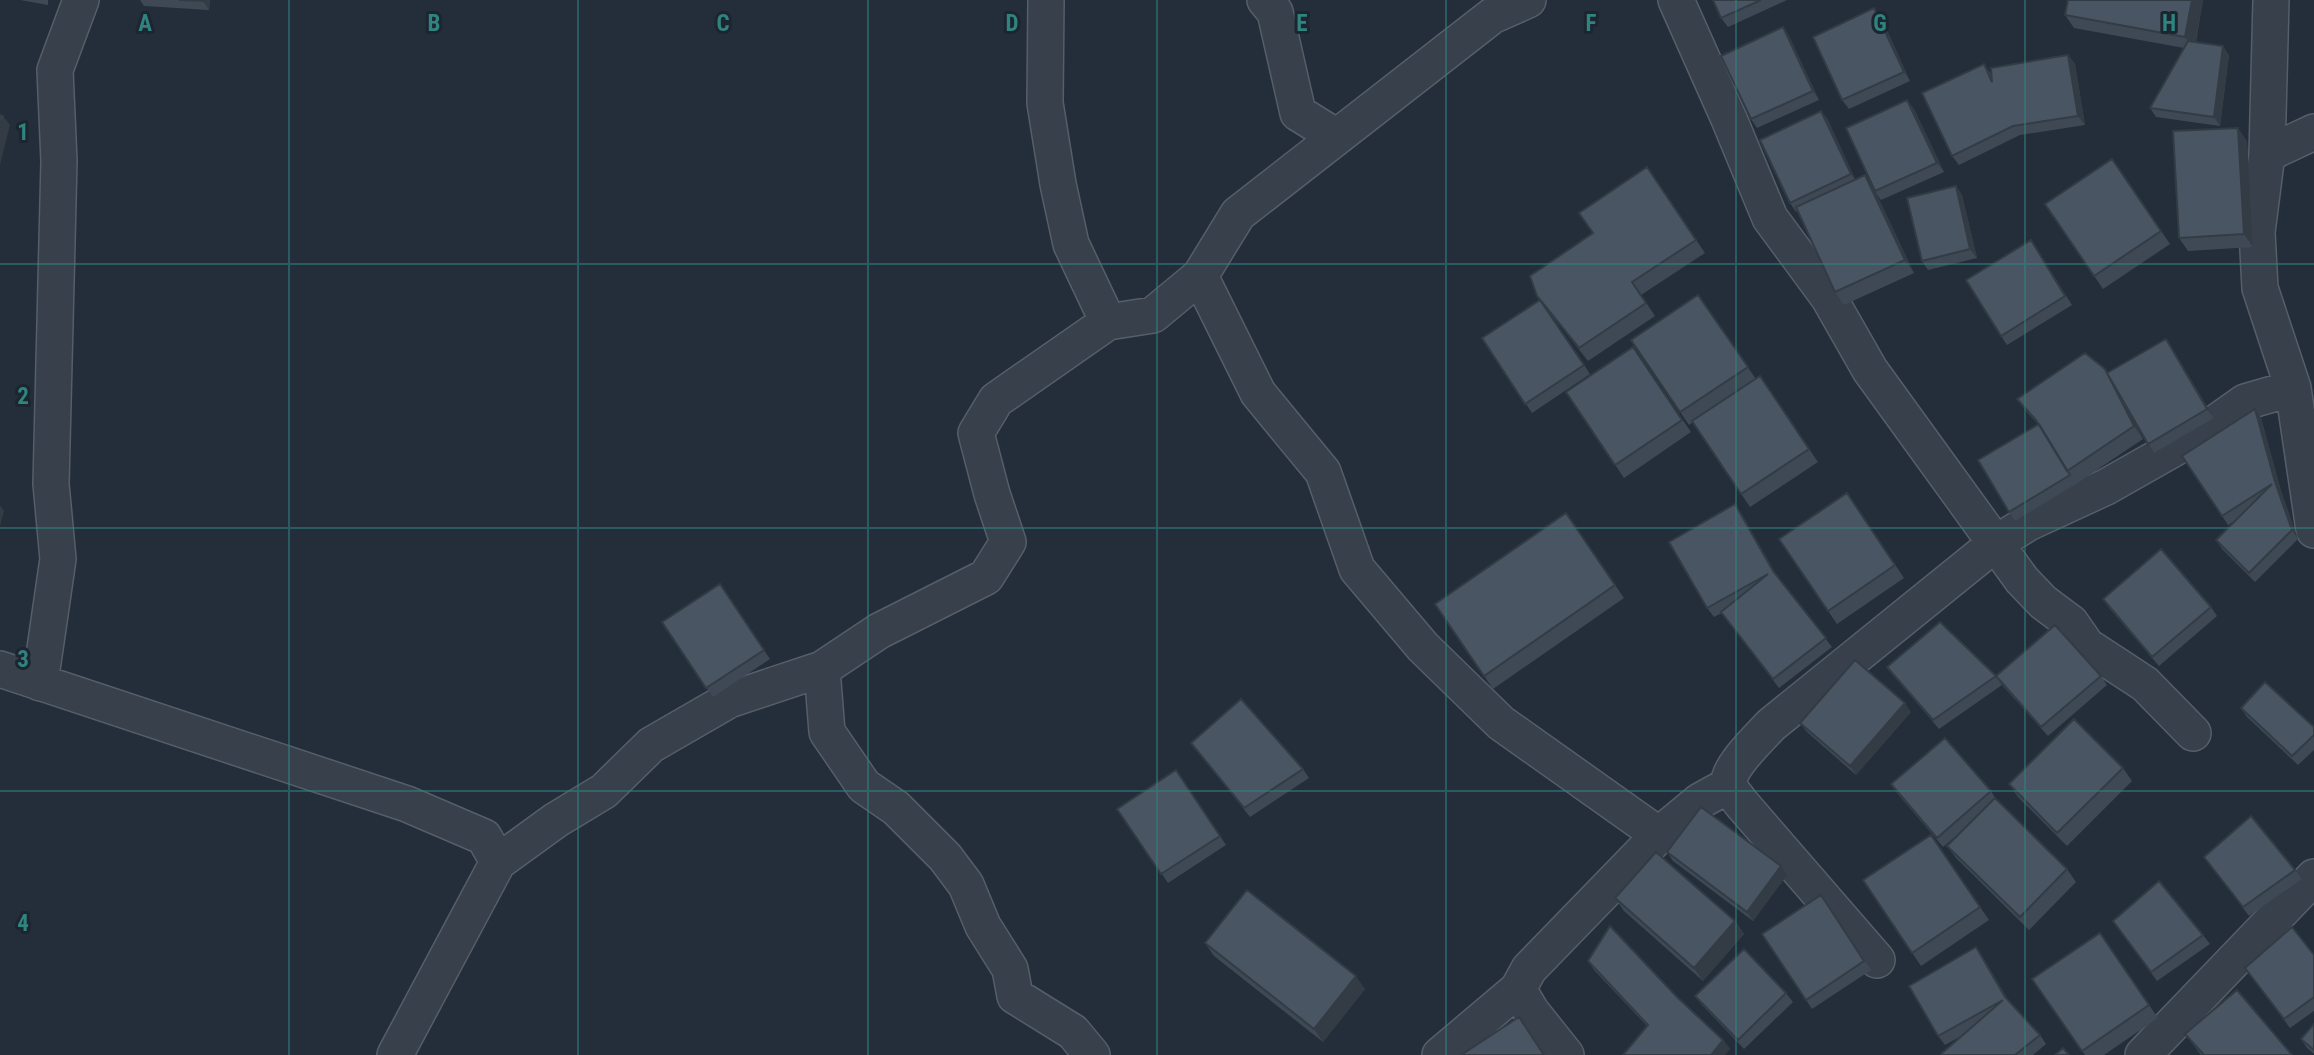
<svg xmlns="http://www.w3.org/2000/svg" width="2314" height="1055" font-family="'Roboto Condensed',sans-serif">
<rect width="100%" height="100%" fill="#232e3a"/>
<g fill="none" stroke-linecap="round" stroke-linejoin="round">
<!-- street casing -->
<g stroke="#555e69" stroke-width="38">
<path id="street" d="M1046 0 1045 103 1058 184 1071 244 1108 322
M1265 0 1275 12 1298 113 1335 136
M1676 0 1729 119 1770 218 1829 298 1870 370 2022 580 2043 602 2071 623 2087 646 2145 684 2193 733
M2271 0 2267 154 2257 232 2260 288 2293 388 2314 530
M2267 154 2314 132
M1200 276 1258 393 1323 472 1357 569 1423 647 1501 723 1659 835
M0 669 407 804 484 837 498 862
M40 683 58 559 51 484 59 161 55 70 81 0
M1877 960 1741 803C1737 797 1730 790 1729 784 1726 769 1761 736 1771 725L1996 543 2028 523 2106 487 2173 449 2204 431 2245 402 2293 388
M395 1055 498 862 556 820 604 791 651 745 729 700 822 669
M1092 1055 1073 1032 1015 996 1010 969 983 926 966 885 945 857 896 808 864 786 827 732 822 669 879 631 986 577 1008 542 992 494 976 433 996 400 1108 322 1153 315 1200 276 1238 214 1492 16 1528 0
M1440 1055 1518 989
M1566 1055 1531 1011 1518 989 1529 969 1659 835 1700 801 1729 785
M2143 1055 2314 877"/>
</g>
<!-- street -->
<use href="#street" stroke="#37404b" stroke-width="35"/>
</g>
<!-- wall -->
<path fill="#3f4955" d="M20 0H48V5Z
M140 0H210L209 10 144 6Z
M1713 0H1787L1728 27 1721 18Z
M2068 0H2203L2196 42 2229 55 2220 126 2156 117 2150 108 2184 48 2074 28 2065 15Z
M1881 17 1910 81 1849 109 1842 100Z
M1783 27 1789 36 1819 100 1757 128 1751 119Z
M2068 55 2075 64 2085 125 2020 135 1959 165 1952 156 1984 64 1992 76Z
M1914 109 1944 172 1881 200 1875 192 1914 273 1844 305 1835 292 1797 211 1796 212 1790 203 1821 111 1828 120 1855 179 1873 188Z
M2247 141 2253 247 2188 251 2179 238Z
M2112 159 2170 244 2103 289 2045 204Z
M1647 167 1705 253 1641 295 1655 316 1588 361 1547 309 1590 374 1532 413 1482 338 1540 300Z
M1956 186 1962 195 1977 258 1928 270 1922 261Z
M2031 240 2072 305 2007 345 2001 336Z
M1698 295 1756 379 1760 376 1818 462 1750 507 1693 422 1689 425 1631 340Z
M2166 339 2214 418 2154 453 2123 400 2143 439 2076 484 2015 521 2009 512 2038 424 2026 411 2017 399 2105 369 2107 373Z
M1633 347 1691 432 1624 478 1566 392Z
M2255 409 2261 418 2281 491 2298 539 2255 582 2222 549 2216 540 2236 520 2228 525 2182 456Z
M1847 493 1904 578 1837 624 1779 539Z
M1735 504 1741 513 1777 576 1832 647 1779 688 1722 613 1714 617 1707 608Z
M1566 513 1624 598 1493 689 1435 604Z
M720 584 770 659 713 697 662 622Z
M2103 599 2211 607 2217 616 2159 666 2109 608Z
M1887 667 1996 676 2002 685 1939 729 1894 676Z
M1996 676H2101L2107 685 2048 736 2002 685Z
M2241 708 2314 727V750L2298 765 2247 717Z
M1911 712 1856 775 1807 732 1800 723Z
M1191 743 1303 769 1309 778 1250 817Z
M2123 768 2132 781 2067 846 2018 797 2009 784Z
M1176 770 1226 845 1168 883 1117 809Z
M1891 784 1991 791 1997 801 2067 869 2076 882 2029 930 1956 858 1947 846 1963 830 1943 847 1897 793Z
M1931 835 1989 920 1921 966 1863 880Z
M1667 852 1787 875 1753 921 1673 861Z
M2211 866 2295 870 2302 879 2249 916Z
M1821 895 1871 970 1812 1009 1806 1000Z
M1615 898 1735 921 1744 934 1703 981 1624 911Z
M2113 921 2203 935 2210 944 2157 981Z
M2100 933 2158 1018 2104 1055H2085L2032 979Z
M1205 943 1365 989 1323 1042 1214 956Z
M2314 955V1011L2290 1028 2245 968Z
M1982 956 2008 1000 2040 1035 2046 1044 2033 1055H1942L1963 1035 1945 1045 1938 1036Z
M1588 961 1723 1040 1730 1049 1647 1026 1594 970Z
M1786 993 1793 1002 1744 1049 1702 1005 1695 996Z
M2314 1024V1054L2307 1048 2301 1039Z
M2185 1034 2292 1055H2201Z"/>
<!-- shaded-wall -->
<path fill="#333c45" d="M203 0H210L209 10 203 1Z
M2192 0H2203L2194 50 2185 37Z
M1874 8 1881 17 1910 81 1904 72Z
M1783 27 1789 36 1819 100 1813 91Z
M2223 46 2229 55 2220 126 2214 117Z
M2068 55 2075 64 2085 125 2078 116Z
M1907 100 1914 109 1944 172 1937 163Z
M1821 111 1828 120 1857 183 1851 174Z
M3 116 10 125 0 165V130Z
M2238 128 2247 141 2253 247 2244 234Z
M1865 175 1874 188 1914 273 1905 260Z
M1956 186 1962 195 1977 258 1970 249Z
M2166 339 2172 348 2214 418 2207 409Z
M2105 369 2114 382 2143 439 2134 426Z
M2255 409 2261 418 2281 491 2298 539 2292 530 2275 482Z
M1735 504 1741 513 1779 580 1773 571Z
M0 505 4 511 0 526Z
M1905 703 1911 712 1856 775 1850 766Z
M1781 866 1787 875 1753 921 1747 912Z
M1735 921 1744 934 1703 981 1694 968Z
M1976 947 1982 956 2012 1006 2005 997Z
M1356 976 1365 989 1323 1042 1314 1029Z
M1723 1040 1730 1049 1725 1055H1711Z"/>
<!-- building -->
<path fill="#495563" stroke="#333c45" stroke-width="2" d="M179 0H203V1Z
M1713 0H1761L1721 18Z
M2068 0H2192L2185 37 2065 15Z
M1874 8 1904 72 1842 100 1813 37Z
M1783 27 1813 91 1751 119 1721 56Z
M2188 41 2223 46 2214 117 2150 108Z
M2068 55 2078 116 2013 126 1952 156 1922 93 1984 64 1992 82 1991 68Z
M1907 100 1937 163 1875 191 1846 128Z
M1821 111 1851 174 1790 203 1760 140Z
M0 115 3 116 0 130Z
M2238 128 2244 234 2179 238 2173 131Z
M2112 159 2161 231 2094 276 2045 204Z
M1647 167 1696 240 1632 282 1646 303 1579 348 1537 296 1530 276 1593 233 1579 213Z
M1865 175 1905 260 1835 292 1796 207Z
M1956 186 1970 249 1922 261 1907 198Z
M2031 240 2065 296 2001 336 1966 280Z
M1698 295 1748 367 1680 412 1631 340Z
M1540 300 1584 365 1525 404 1482 338Z
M2166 339 2207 409 2148 444 2107 373Z
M1633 347 1682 420 1615 465 1566 392Z
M2085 353 2105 369 2134 426 2067 471 2036 420 2017 399Z
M1760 376 1809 449 1741 494 1692 421Z
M2255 409 2275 482 2292 530 2249 573 2216 540 2272 484 2222 516 2182 456Z
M2039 424 2070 475 2009 512 1978 460Z
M1847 493 1895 565 1828 611 1779 539Z
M1735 504 1773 571 1826 638 1773 679 1721 612 1768 574 1707 608 1669 542Z
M1566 513 1615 585 1484 676 1435 604Z
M2161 549 2211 607 2152 657 2103 599Z
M720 584 764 650 706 688 662 622Z
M1940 622 1996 676 1933 720 1887 667Z
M2055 625 2101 676 2041 727 1996 676Z
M1855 660 1905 703 1850 766 1800 723Z
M2265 682 2314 727V735L2292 756 2241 708Z
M1241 699 1303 769 1244 808 1191 743Z
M2074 719 2123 768 2057 833 2009 784Z
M1945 738 1991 791 1937 838 1891 784Z
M1176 770 1220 836 1161 874 1117 809Z
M1995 798 2067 869 2020 917 1947 846Z
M1701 807 1781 866 1747 912 1667 852Z
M2251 816 2295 870 2243 907 2204 857Z
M1931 835 1980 907 1912 953 1863 880Z
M1656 852 1735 921 1694 968 1615 898Z
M2159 881 2203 935 2151 972 2113 921Z
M1247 890 1356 976 1314 1029 1205 943Z
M1821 895 1864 961 1806 1000 1762 934Z
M1610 926 1677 997 1723 1040 1711 1055H1623L1648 1025 1588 961Z
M2292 927 2314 955V997L2284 1019 2245 968Z
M2100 933 2149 1005 2082 1051 2032 979Z
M1976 947 2005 997 2040 1035 2015 1055H1942L1941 1054 2003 1000 1938 1036 1909 986Z
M1744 949 1786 993 1738 1040 1695 996Z
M2237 990 2292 1055H2204L2185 1034Z
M1519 1017 1544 1055H1461Z
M2314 1024V1050L2301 1039Z
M2063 1048 2069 1055H2055Z"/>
<!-- grid -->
<path fill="none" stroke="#308480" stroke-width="2" stroke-opacity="0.55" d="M289 0V1055M578 0V1055M868 0V1055M1157 0V1055M1446 0V1055M1736 0V1055M2025 0V1055M0 264H2314M0 528H2314M0 791H2314"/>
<g font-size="23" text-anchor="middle" font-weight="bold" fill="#308480" stroke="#1c2530" stroke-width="6" stroke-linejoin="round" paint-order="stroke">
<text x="145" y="31">A</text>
<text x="434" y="31">B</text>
<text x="723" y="31">C</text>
<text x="1012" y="31">D</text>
<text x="1302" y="31">E</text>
<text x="1591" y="31">F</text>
<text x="1880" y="31">G</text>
<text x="2169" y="31">H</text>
<text x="23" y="140">1</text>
<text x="23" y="404">2</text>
<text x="23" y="667">3</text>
<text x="23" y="931">4</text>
</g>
</svg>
